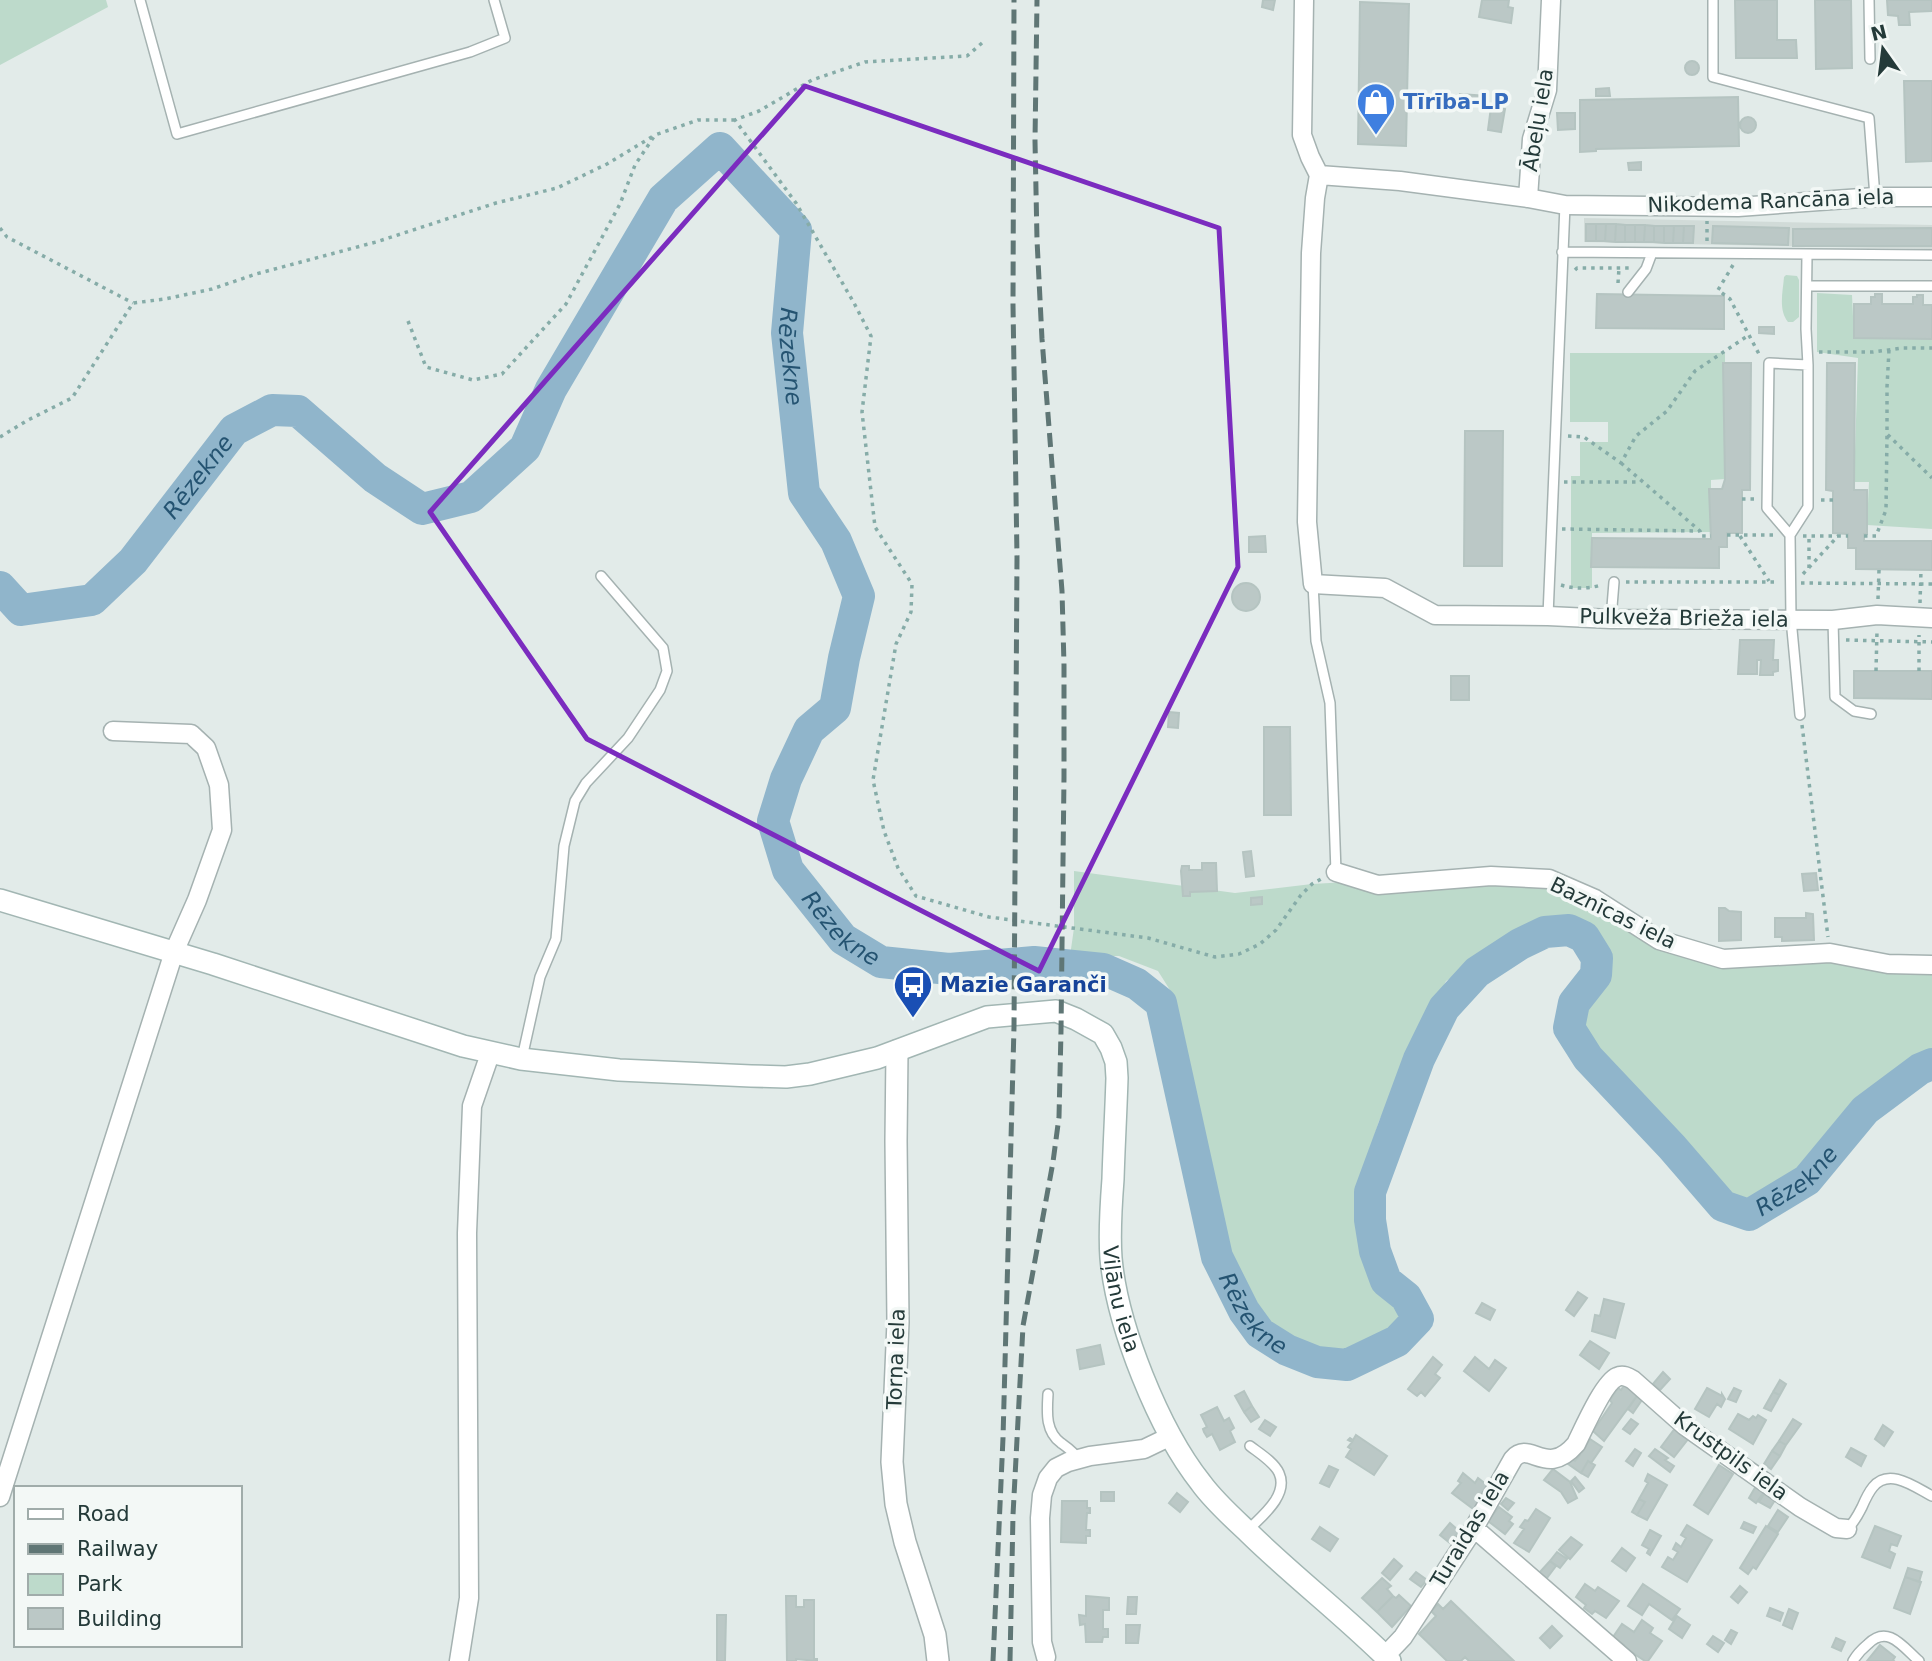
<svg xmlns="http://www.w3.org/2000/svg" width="1932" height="1661" font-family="'DejaVu Sans',sans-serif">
<rect width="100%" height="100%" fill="#e2ebe9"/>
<!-- built -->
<path fill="#d1dbd8" d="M1584 218 1932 225V249L1584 242Z"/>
<!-- green -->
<path fill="#bddacb" d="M0 0H106L108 7 0 65Z
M1786 275 1797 276 1799 280V317L1793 322H1788C1778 310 1783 291 1784 277Z
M1817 293 1852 295 1854 338 1932 339V529L1867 525 1869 482H1854L1858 358 1817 352Z
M1570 353H1725V479L1711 480V532L1592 533V588H1571V476H1580V442H1608V422H1570Z
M1074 871 1235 893 1312 884 1365 881 1549 879 1659 940 1723 959 1932 961V1064L1920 1069 1865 1110 1807 1180 1749 1215 1723 1206 1672 1147 1588 1058 1569 1028 1607 977 1594 925 1549 920 1446 981 1379 1121 1354 1199 1379 1287 1386 1281 1418 1319 1317 1362 1244 1311 1217 1257 1175 998 1158 971 1119 956H1070L1074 928Z"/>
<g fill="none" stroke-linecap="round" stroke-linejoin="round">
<!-- river -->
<path stroke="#90b5cb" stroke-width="32" id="s1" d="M0 587 21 610 92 600 133 561 234 430 272 410 298 411 375 478 422 509 471 497 525 448 551 389 663 199 720 148 796 230 787 333 804 493 836 541 859 596 844 658 835 708 809 730 786 779 773 821 788 870 843 939 881 962 949 969 1034 962 1103 969 1137 984 1161 1003 1217 1257 1244 1311 1260 1333 1287 1350 1317 1362 1347 1365 1397 1341 1418 1319 1406 1297 1386 1281 1375 1251 1370 1220V1192L1419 1059 1444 1008 1477 972 1520 944 1545 932 1569 930 1584 937 1597 958 1596 975 1574 1003 1569 1028 1588 1058 1672 1147 1723 1206 1749 1215 1807 1180 1865 1110 1920 1069 1932 1064"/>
</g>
<!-- building -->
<path fill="#bbc8c6" stroke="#b5c4c1" stroke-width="2" d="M1263 0H1275L1273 10 1262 7Z
M1482 0H1509L1508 7 1513 8 1511 23 1479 17Z
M1735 0H1777V40H1796L1797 58H1736Z
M1815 0H1851L1852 68 1816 69Z
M1887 0H1932V11L1909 12 1910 25H1899L1898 16 1888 15Z
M1360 2 1409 4 1406 146 1358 144Z
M1685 68a7 7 0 1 1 14 0a7 7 0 1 1-14 0Z
M1904 81H1932V161L1906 162Z
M1609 88 1610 96H1596V89Z
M1460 94 1487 96V103L1459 100Z
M1738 97 1739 146 1596 149V151L1580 152V100Z
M1491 107 1505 109 1501 132 1488 130Z
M1557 113H1575V129L1558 130Z
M1740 125a8 8 0 1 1 16 0a8 8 0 1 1-16 0Z
M1641 162V170H1629L1628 163Z
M1586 224H1596V241H1586Z
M1596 224H1606L1605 241H1596Z
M1606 224H1616L1615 242 1605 241Z
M1616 224 1625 225V242H1615Z
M1625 225H1635V242H1625Z
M1635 225H1645L1644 242H1635Z
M1645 225 1654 226V242H1644Z
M1654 226H1664V243L1654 242Z
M1664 226H1674L1673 243H1664Z
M1674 226H1684L1683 243H1673Z
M1684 226H1694L1693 243H1683Z
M1713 226 1789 228 1788 245 1712 243Z
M1932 228V246H1793V229Z
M1597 294 1724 296V329L1596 328Z
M1875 294H1882V304H1913V297H1917V295H1923V305H1932V339L1854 338V304H1871V297H1875Z
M1759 327H1774V334L1759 333Z
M1723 363H1751L1750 490H1742V533H1727V547H1719V568L1591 567 1592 538 1711 539 1709 489H1722L1725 479Z
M1827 363H1855L1854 490H1867V534H1864V541H1932V570L1856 569V548H1848V534L1833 533V491L1826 490Z
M1465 431H1503L1502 566H1464Z
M1265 536 1266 552H1249V537Z
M1232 597a14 14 0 1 1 28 0a14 14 0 1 1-28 0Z
M1740 640H1774L1773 660H1778V671L1773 672V675H1760L1761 660H1757V674H1738Z
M1854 671H1932V699L1854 698Z
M1451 676H1469V700H1451Z
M1169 712 1179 713 1178 728 1168 727Z
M1264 727H1290L1291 815H1264Z
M1251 851 1254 876 1246 877 1243 852Z
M1202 863H1216L1217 891 1190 892V896H1183L1181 871 1182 866H1189V870H1202Z
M1816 873 1818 890 1804 891 1802 874Z
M1262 897V904L1251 905V898Z
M1719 908H1725L1729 911 1741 912V940L1719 941Z
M1806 913 1813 914 1814 940 1782 941V937H1775V918H1806Z
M1578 1292 1587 1298 1574 1316 1566 1310Z
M1604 1299 1624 1304 1615 1338 1592 1331 1595 1315 1600 1316Z
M1482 1303 1495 1310 1490 1320 1476 1313Z
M1590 1341 1609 1353 1599 1369 1580 1355Z
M1100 1345 1104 1364 1080 1369 1077 1350Z
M1433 1357 1442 1365 1435 1374 1440 1378 1425 1396 1421 1392 1417 1396 1408 1389Z
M1475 1357 1489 1369 1495 1360 1506 1368 1489 1391 1464 1371Z
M1663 1372 1670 1379 1660 1390 1653 1384Z
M1780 1380 1786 1384 1780 1395 1773 1392Z
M1625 1384 1639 1393 1604 1441 1593 1431 1612 1403 1610 1400 1618 1388 1621 1390Z
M1707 1388 1722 1396V1394L1725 1399 1721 1407 1717 1404 1709 1417 1695 1409Z
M1734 1388 1741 1391 1736 1402 1728 1399Z
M1244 1391 1252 1406 1244 1412 1235 1396Z
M1773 1392 1780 1395 1771 1411 1764 1408Z
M1639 1393 1644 1397 1633 1413 1628 1409Z
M1252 1406 1259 1417 1251 1422 1244 1412Z
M1217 1407 1224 1421 1229 1418 1234 1428 1230 1431 1235 1442 1220 1450 1212 1434 1207 1437 1204 1432 1203 1429 1207 1427 1201 1415Z
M1738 1414 1749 1420 1753 1416 1756 1418 1758 1415 1766 1420 1753 1444 1729 1429Z
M1631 1419 1638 1424 1630 1434 1623 1429Z
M1793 1419 1801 1424 1786 1445 1779 1441Z
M1265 1420 1276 1427 1270 1436 1259 1429Z
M1883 1425 1893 1432 1884 1446 1875 1439Z
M1676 1427 1689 1438 1674 1457 1661 1447Z
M1356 1435 1387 1456 1374 1475 1346 1457 1351 1449 1348 1447 1352 1442 1348 1440 1350 1438 1353 1440Z
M1590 1439 1602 1447 1591 1463 1588 1461 1581 1473 1568 1464 1571 1458 1575 1461 1580 1455 1577 1453 1579 1450 1582 1452Z
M1779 1441 1786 1445 1780 1456 1772 1451Z
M1851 1448 1866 1456 1861 1466 1846 1457Z
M1635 1449 1641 1453 1633 1466 1626 1461Z
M1655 1449 1668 1458 1665 1460 1674 1466 1670 1472 1649 1456Z
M1772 1451 1780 1456 1771 1469 1764 1464Z
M1588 1461 1595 1465 1588 1477 1581 1473Z
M1719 1465 1733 1474 1708 1514 1694 1505Z
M1329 1466 1338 1470 1329 1487 1320 1483Z
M1553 1469 1570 1482 1577 1498 1568 1503 1561 1492 1544 1480Z
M1463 1473 1475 1483 1478 1478 1487 1485 1481 1494 1486 1497 1476 1511 1452 1493 1461 1483 1458 1481Z
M1648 1474 1667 1485 1647 1520 1637 1515 1645 1502 1639 1499 1648 1483 1645 1481Z
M1575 1477 1584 1488 1579 1492 1571 1481Z
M1756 1486 1764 1492 1756 1503 1749 1498Z
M1101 1492H1114V1501H1101Z
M1177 1493 1188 1502 1180 1512 1169 1503Z
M1764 1494 1775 1500 1770 1508 1759 1502Z
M1506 1498 1514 1503 1508 1510 1501 1504Z
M1639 1499 1645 1502 1637 1515 1632 1512Z
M1062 1501H1087V1508H1090V1513H1087L1086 1530H1090V1536H1086V1543L1061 1542Z
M1499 1507 1512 1517 1509 1521 1513 1524 1505 1534 1488 1521Z
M1536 1509 1550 1518 1529 1552 1514 1543 1524 1529 1520 1527 1525 1520 1528 1521Z
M1778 1510 1788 1517 1778 1532 1768 1526Z
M1744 1522 1756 1527 1753 1533 1741 1528Z
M1450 1523 1459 1531 1450 1543 1440 1535Z
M1687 1525 1712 1540 1687 1582 1662 1567 1668 1557 1673 1560 1678 1552 1673 1549 1676 1543 1681 1547 1686 1538 1681 1535Z
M1766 1526 1778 1534 1756 1569 1753 1567 1748 1574 1740 1568Z
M1875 1526 1901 1536 1897 1546 1891 1544 1889 1551 1895 1554 1890 1568 1862 1557Z
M1320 1527 1338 1539 1330 1551 1312 1539Z
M1650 1530 1661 1536 1650 1555 1647 1553 1649 1549 1642 1545Z
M1571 1537 1582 1545 1570 1559 1559 1550Z
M1622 1548 1635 1558 1626 1571 1612 1561Z
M1557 1552 1567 1559 1560 1568 1550 1561Z
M1394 1559 1402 1566 1390 1580 1382 1573Z
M1550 1561 1556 1566 1547 1578 1539 1573Z
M1908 1568 1922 1572 1919 1582 1905 1577Z
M1416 1572 1427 1580 1421 1587 1410 1579Z
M1905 1577 1921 1582 1910 1614 1894 1608Z
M1382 1578 1391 1586 1387 1589 1393 1596 1377 1612 1362 1598Z
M1585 1584 1595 1591 1598 1587 1619 1601 1606 1618 1595 1611 1592 1614 1584 1608 1586 1605 1576 1597Z
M1643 1584 1680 1609 1672 1620 1649 1604 1642 1615 1628 1606Z
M1740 1586 1747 1592 1738 1603 1731 1597Z
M1399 1595 1411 1606 1392 1627 1377 1612 1393 1596 1396 1598Z
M786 1596H796V1607H804V1600H814V1659H817V1661L796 1659V1661H787Z
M1086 1596 1109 1598V1610H1103V1629H1108V1637H1103L1102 1642H1086L1085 1624 1080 1625 1079 1615 1086 1616Z
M1128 1597H1137L1136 1614H1127Z
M1451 1601 1474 1623 1514 1661H1469L1465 1657 1461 1661H1447L1419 1634 1436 1616 1431 1611 1438 1604 1443 1609Z
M1770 1608 1783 1613 1780 1621 1767 1616Z
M1789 1609 1798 1613 1792 1629 1783 1625Z
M717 1615H726L725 1661H717Z
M1677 1616 1690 1625 1682 1638 1669 1629Z
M1642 1620 1653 1628 1650 1633 1662 1641 1648 1661H1645L1630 1651 1628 1653 1621 1648 1624 1645 1613 1637 1622 1624 1634 1632Z
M1126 1625H1140L1138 1643H1126Z
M1552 1626 1562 1636 1550 1648 1540 1638Z
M1731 1630 1737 1633 1731 1644 1725 1640Z
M1713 1636 1724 1643 1718 1652 1707 1644Z
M1836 1638 1845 1642 1841 1651 1832 1647Z
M1880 1645 1895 1657 1893 1660 1894 1661H1867Z"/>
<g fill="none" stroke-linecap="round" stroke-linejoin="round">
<!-- service casing -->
<g stroke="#a5b2b1" stroke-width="12">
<path id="service" d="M140 0 177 134 470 52 505 38 494 0
M1713 0V77L1869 118 1875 197
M1869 0 1870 59
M1562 252 1932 255
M1808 286H1932
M1628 292 1646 269 1652 253
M1790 535 1767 508 1769 363 1808 365
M1313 584 1316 641 1330 703 1336 872
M1548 616 1565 205
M1611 619 1614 582
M1833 620 1835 697 1854 711 1871 714
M1800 715 1791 619 1790 535 1808 507V365L1806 329 1807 255
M522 1058 540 977 556 939 564 846 575 801 586 783 628 738 660 690 667 671 663 648 601 576
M1048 1394C1047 1412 1045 1431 1061 1443 1068 1448 1074 1452 1078 1459
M1847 1529C1854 1523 1858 1515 1862 1507 1865 1500 1868 1493 1873 1487 1889 1467 1915 1487 1932 1496
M1248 1530C1262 1516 1289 1495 1279 1473 1274 1462 1259 1453 1250 1446
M1853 1661C1857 1654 1862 1649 1868 1644 1888 1624 1903 1647 1919 1661"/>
</g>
<!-- minor casing -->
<g stroke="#a5b2b1" stroke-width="21">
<path id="minor" d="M1304 0 1302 135 1310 157 1319 175
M1319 175 1315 198 1311 253 1307 522 1313 584 1385 588 1435 615 1548 616 1611 619 1833 620 1877 615 1932 618
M1319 175 1400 181 1528 198 1565 205 1738 207 1875 197H1932
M1528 198 1532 139 1547 90 1551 0
M1336 872 1378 885 1491 876 1549 879 1595 899 1659 940 1723 959 1830 953 1888 964 1932 965
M0 1497 174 952 197 900 222 830 219 785 206 748 191 734 113 731
M1474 1528 1627 1661
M1385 1656 1403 1637 1474 1528 1513 1459C1530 1439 1546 1479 1576 1444 1583 1430 1604 1382 1617 1377 1623 1374 1628 1377 1633 1380L1685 1426 1800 1507 1836 1528 1847 1529
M1046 1657 1042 1642 1040 1518 1042 1495 1048 1478 1056 1468 1068 1462 1090 1456 1144 1449 1171 1436
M459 1661 469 1598 467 1233 472 1106 490 1054"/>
</g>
<!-- tertiary casing -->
<g stroke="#a5b2b1" stroke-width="24">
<path id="tertiary" d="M897 1051 896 1141 898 1322 892 1462 896 1504 905 1542 935 1635 938 1661"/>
</g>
<!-- secondary casing -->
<g stroke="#a2b6b3" stroke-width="24">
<g id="secondary">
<path id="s2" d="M0 900 213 964 463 1046 521 1059 619 1070 751 1076 786 1077 810 1074 877 1058 987 1017 1056 1011 1076 1019 1103 1034 1111 1048 1116 1062 1117 1078C1116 1111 1114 1145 1113 1179 1111 1205 1109 1232 1111 1258 1117 1326 1159 1430 1201 1483 1214 1501 1232 1517 1249 1533 1294 1577 1345 1616 1390 1661"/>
</g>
</g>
<!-- path -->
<path stroke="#86aca8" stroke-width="3.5" stroke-dasharray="3.5 5" stroke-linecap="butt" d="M982 43 967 56 865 62 812 80 759 111 735 120 796 203 854 303 871 336 862 412 875 527 912 584 911 612 896 644 873 780 884 831 898 868 916 896 989 917 1148 938 1215 957 1239 954 1260 944 1276 930 1301 895 1312 884 1321 879
M0 228 7 237 133 303
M1707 241V221
M1733 265 1718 290 1730 299 1760 356
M1575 270 1577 268H1629
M1618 283 1619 268
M408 321 426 367 473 380 502 374 566 304 620 204 635 165 655 135 698 120H735
M1889 350 1887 387V434L1932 478
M1819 352H1873L1903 348H1932
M1568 436 1584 437 1621 463 1636 436 1667 411 1695 371 1749 335
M0 437 28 420 72 398 133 303 165 299 212 289 256 274 376 242 496 203 557 188 607 164 655 135
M1621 463 1700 531 1701 536H1711
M1564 482H1640
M1742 499H1754
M1821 500H1833
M1562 529 1700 531
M1727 535H1774
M1740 536 1769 581
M1803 536H1838
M1864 536H1876L1886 510 1887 434
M1809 568V536
M1803 574 1838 536H1848
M1626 582H1779
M1801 583 1932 584
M1561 585C1574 589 1588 589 1601 585
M1878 599 1879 570
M1920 603 1921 570
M1846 640 1932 642
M1876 671 1877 631
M1919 671V635
M1802 725 1828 937"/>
<!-- service -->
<use href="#service" stroke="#fff" stroke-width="9"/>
<!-- minor -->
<use href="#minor" stroke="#fff" stroke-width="18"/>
<!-- tertiary -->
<use href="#tertiary" stroke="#fff" stroke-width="21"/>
<!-- secondary -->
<use href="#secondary" stroke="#fff" stroke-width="21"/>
<!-- rail -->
<path stroke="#5f7675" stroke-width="5" stroke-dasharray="14 7" stroke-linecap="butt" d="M993 1661 1003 1438 1014 1027 1017 557 1013 305 1014 0
M1010 1661 1013 1515 1023 1326 1053 1162 1059 1117 1061 1031 1064 777V665L1062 591 1042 339 1037 240 1035 141 1037 0"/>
</g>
<!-- marked area -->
<path fill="none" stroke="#7b2cbf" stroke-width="5" stroke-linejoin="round" d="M805 86 1219 228 1238 567 1039 971 587 739 430 512Z"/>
<!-- icons -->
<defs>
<g id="shop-pin" transform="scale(2.0125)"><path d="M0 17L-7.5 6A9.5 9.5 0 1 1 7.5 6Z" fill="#3f7fe0" stroke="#f3f8f6"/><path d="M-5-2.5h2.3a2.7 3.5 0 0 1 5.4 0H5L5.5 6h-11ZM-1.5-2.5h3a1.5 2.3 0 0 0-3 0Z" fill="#fff"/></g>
<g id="bus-pin" transform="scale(2.0125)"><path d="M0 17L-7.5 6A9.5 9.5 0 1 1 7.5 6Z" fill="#1a4fb4" stroke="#f3f8f6"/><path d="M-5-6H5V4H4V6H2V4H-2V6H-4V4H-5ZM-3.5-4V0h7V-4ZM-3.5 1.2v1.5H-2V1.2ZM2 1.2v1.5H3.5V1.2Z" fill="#fff"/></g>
</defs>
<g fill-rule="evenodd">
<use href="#shop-pin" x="1376" y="102"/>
<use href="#bus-pin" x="913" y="985"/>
</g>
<g text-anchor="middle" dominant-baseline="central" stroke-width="7" stroke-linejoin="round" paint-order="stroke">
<!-- shop labels -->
<g font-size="21" font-weight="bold" fill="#366cbe" stroke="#f3f8f6" text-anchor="start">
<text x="1403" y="102">Tīrība-LP</text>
</g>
<!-- street labels -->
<g font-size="21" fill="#243a39" stroke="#f3f8f6">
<text transform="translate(1538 120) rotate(-81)">Ābeļu iela</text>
<text transform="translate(1771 201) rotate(-2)">Nikodema Rancāna iela</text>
<text transform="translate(1684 618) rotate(1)">Pulkveža Brieža iela</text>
<text transform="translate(1613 913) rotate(26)">Baznīcas iela</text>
<text stroke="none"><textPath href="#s2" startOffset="1412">Viļānu iela</textPath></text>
<text transform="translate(896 1359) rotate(-88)">Torņa iela</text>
<text transform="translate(1731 1456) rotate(36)">Krustpils iela</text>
<text transform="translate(1470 1529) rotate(-59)">Turaidas iela</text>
</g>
<!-- transit labels -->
<g font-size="21" font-weight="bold" fill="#164399" stroke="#f3f8f6" text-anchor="start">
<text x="940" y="985">Mazie Garanči</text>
</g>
<!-- water labels -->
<g font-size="23" font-style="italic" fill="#245371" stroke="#f3f8f6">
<text stroke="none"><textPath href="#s1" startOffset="1276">Rēzekne</textPath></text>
<text stroke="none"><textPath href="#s1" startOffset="266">Rēzekne</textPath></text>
<text stroke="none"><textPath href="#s1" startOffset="1908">Rēzekne</textPath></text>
<text stroke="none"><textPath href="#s1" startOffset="3714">Rēzekne</textPath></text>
<text stroke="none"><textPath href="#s1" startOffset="2580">Rēzekne</textPath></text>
</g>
</g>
<!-- legend -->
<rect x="14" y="1486" width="228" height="161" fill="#f3f8f6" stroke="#a0acaa" stroke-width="2"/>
<rect x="28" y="1509" width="35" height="10" fill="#ffffff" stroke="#a0acaa" stroke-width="2"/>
<text x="77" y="1521" font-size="21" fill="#243a39">Road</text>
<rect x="28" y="1544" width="35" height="10" fill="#5f7675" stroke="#a0acaa" stroke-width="2"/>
<text x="77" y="1556" font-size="21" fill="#243a39">Railway</text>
<rect x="28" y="1574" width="35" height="21" fill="#bddacb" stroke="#a0acaa" stroke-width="2"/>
<text x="77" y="1591" font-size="21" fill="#243a39">Park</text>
<rect x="28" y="1608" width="35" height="21" fill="#bbc8c6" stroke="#a0acaa" stroke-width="2"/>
<text x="77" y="1626" font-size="21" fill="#243a39">Building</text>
<!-- north arrow -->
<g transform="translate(1883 49) rotate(346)" stroke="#f3f8f6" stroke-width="5" paint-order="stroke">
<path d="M0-5L12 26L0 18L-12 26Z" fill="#243a39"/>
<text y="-10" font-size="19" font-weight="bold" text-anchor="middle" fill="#243a39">N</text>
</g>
</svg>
